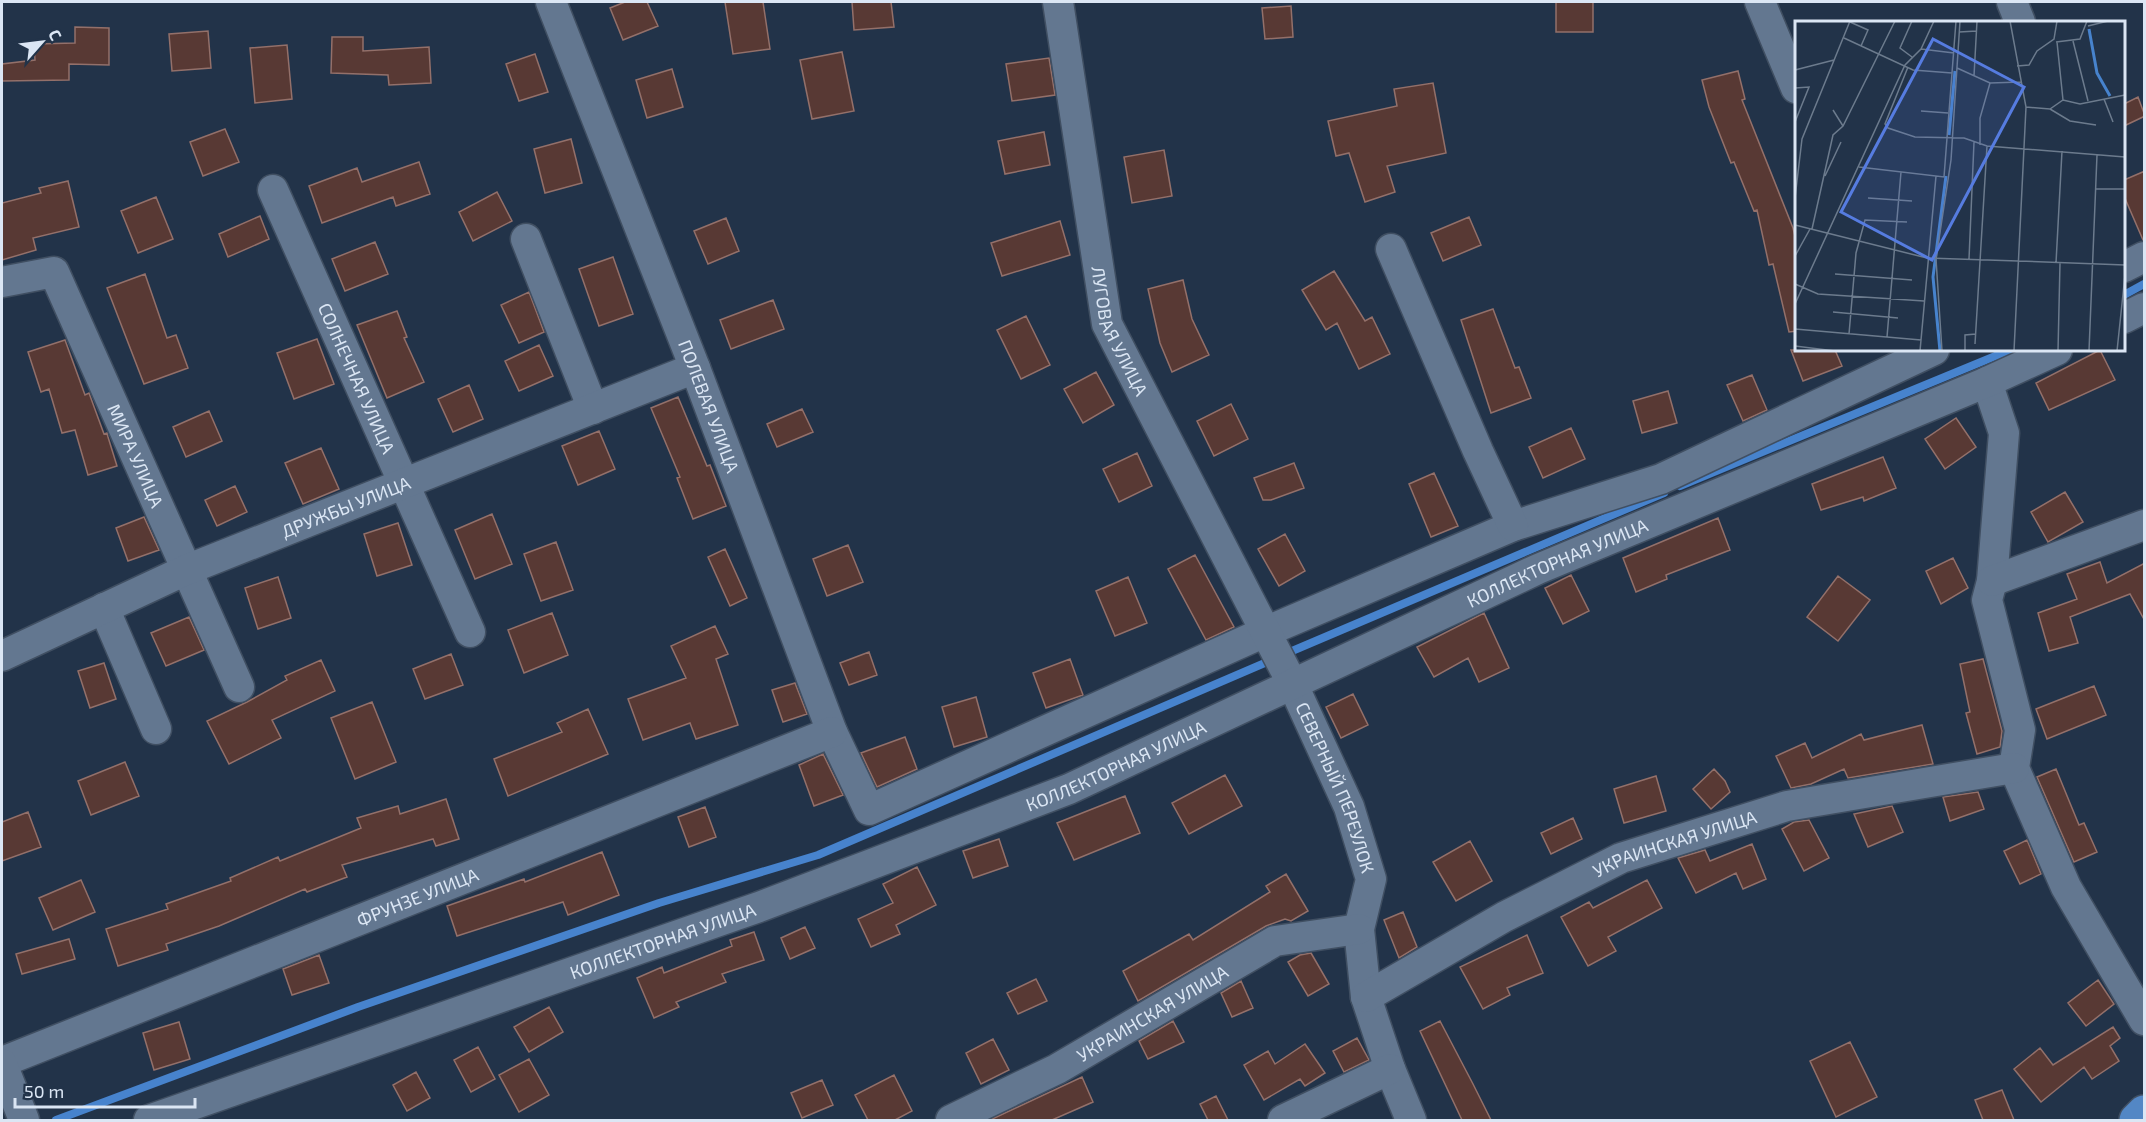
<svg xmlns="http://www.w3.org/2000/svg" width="2146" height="1122" font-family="'Exo 2',sans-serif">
<rect width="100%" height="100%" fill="#223349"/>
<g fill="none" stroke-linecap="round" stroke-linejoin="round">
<!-- stream -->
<path stroke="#4783cd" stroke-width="8" d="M2124 295 2144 284
M1680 486 2010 350
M1285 654 1664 493
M56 1120 358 1007 659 903 818 855 1274 659"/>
</g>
<!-- building -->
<path fill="#583934" stroke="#93706a" stroke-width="1.5" d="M625 2H647L658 26 623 40 610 8Z
M725 2H763L770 49 733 54Z
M852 2H891L894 27 854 30Z
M1556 2H1593V32H1556Z
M1291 6 1293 37 1265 39 1262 8Z
M75 27 109 28V65L69 64V80L2 81V64L35 60 34 44 75 43Z
M208 31 211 68 172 71 169 34Z
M332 37H363V51L429 47 431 83 389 85 388 75 331 73Z
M287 45 292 99 255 103 250 48Z
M842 52 854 111 812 119 800 60Z
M535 54 548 92 519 101 506 64Z
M1049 58 1055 95 1012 101 1006 64Z
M672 69 683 107 647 118 636 80Z
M1738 71 1745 99 1742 100 1793 228 1797 244V331L1789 332 1773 264 1769 265 1757 210 1754 211 1734 162 1731 163 1709 107 1702 80Z
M1433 83 1446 153 1387 166 1395 192 1365 202 1349 153 1336 156 1328 121 1397 106 1394 89Z
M2138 97 2145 116 2124 126V104Z
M225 129 239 162 203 176 190 142Z
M1044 132 1050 165 1005 174 998 141Z
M571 139 582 183 545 193 534 149Z
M1164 150 1172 196 1132 203 1124 157Z
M419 162 430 194 396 206 393 197 322 223 309 186 357 168 362 182Z
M2145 171V240H2143L2124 196V180Z
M68 181 79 227 33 238 36 250 2 260V203L41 193 39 188Z
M497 192 512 221 473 241 459 212Z
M156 197 173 239 138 253 121 211Z
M260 216 269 239 228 257 219 234Z
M1469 217 1481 245 1443 261 1431 233Z
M726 218 739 251 708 264 694 231Z
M1060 221 1070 255 1002 276 991 243Z
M375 242 388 274 345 291 332 259Z
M613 257 633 314 599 326 579 269Z
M1334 271 1365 321 1372 317 1390 354 1359 369 1337 323 1326 330 1302 290Z
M145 274 167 338 176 335 188 368 144 384 107 288Z
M1183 280 1192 319 1209 355 1172 372 1160 343 1148 289Z
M529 292 544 332 519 343 501 305Z
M773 300 784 329 731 349 720 320Z
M1493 309 1515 368 1519 367 1531 398 1491 413 1461 320Z
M397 311 407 337 404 338 424 382 387 398 357 325Z
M1026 316 1050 365 1021 379 997 330Z
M317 339 334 384 294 399 277 353Z
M65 340 85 395 89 393 104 434 107 433 108 437 117 466 88 475 75 430 62 433 49 389 41 392 28 352Z
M539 345 553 376 519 391 505 361Z
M1791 350H1835L1842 366 1803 381Z
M2100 350 2115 380 2049 410 2036 383Z
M1096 372 1114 405 1083 423 1064 389Z
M1752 375 1767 410 1743 421 1727 385Z
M469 385 483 419 453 432 438 399Z
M1668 391 1677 423 1642 433 1633 401Z
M678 397 707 466 710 465 726 506 693 519 677 478 680 477 651 408Z
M1231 404 1248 439 1214 456 1197 421Z
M802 409 813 432 777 447 767 424Z
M209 411 222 441 186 457 173 427Z
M1956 418 1976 447 1945 469 1925 439Z
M1571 428 1585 459 1543 478 1529 447Z
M599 431 615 469 578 485 562 446Z
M321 448 339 489 303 504 285 463Z
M1137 453 1152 486 1119 502 1103 469Z
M1883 457 1896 488 1864 501 1863 497 1821 510 1812 484Z
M1294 463 1304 488 1271 500H1263L1254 478Z
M1434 473 1458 526 1431 537 1409 484Z
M235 486 247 512 217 526 205 500Z
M2065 492 2083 522 2048 542 2031 512Z
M492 514 512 564 475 579 455 530Z
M144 517 159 550 128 561 116 528Z
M1718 518 1730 550 1666 575 1667 579 1636 592 1623 558Z
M398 523 412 565 377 576 364 534Z
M1285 534 1305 571 1279 586 1258 549Z
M556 542 573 590 541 601 524 554Z
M848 545 863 582 827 596 813 559Z
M725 549 747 598 730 606 708 557Z
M1195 555 1234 627 1206 640 1168 569Z
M1953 558 1968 588 1941 604 1926 571Z
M2100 562 2107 583 2145 563V621L2130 594 2070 617 2078 643 2049 651 2038 613 2077 599 2067 574Z
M1571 575 1589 611 1563 624 1545 588Z
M1838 576 1870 600 1838 641 1807 617Z
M278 577 291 618 258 629 245 588Z
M1128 577 1147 623 1115 636 1096 591Z
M552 613 568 655 524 673 508 630Z
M1484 613 1509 668 1479 682 1468 658 1434 677 1417 647Z
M189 617 204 650 166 666 151 633Z
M715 626 728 654 716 659 738 725 696 739 690 723 643 740 628 699 686 678 671 646Z
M869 652 877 675 849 685 840 663Z
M451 654 463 685 425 699 413 669Z
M1070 659 1083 695 1046 708 1033 673Z
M1983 659 2002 731 2000 747 1977 754 1966 713 1970 712 1960 664Z
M321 660 335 691 272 720 281 738 229 764 207 721 247 702 287 680 285 676Z
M104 663 116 699 90 708 78 671Z
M795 683 807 714 783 722 772 690Z
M2094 686 2106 715 2047 739 2036 709Z
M1353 694 1368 725 1341 738 1326 707Z
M976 697 987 737 954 747 942 707Z
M372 702 396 762 355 779 331 718Z
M588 709 608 754 508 796 494 759 562 732 557 723Z
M1922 725 1933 764 1848 778 1844 769 1811 784 1791 788 1776 756 1805 743 1812 758 1861 734 1864 740Z
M905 737 917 769 877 787 861 753Z
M823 754 843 795 814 806 799 765Z
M125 762 139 796 91 815 78 781Z
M1714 769 1725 781 1730 792 1711 809 1693 789Z
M2056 769 2079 825 2084 823 2097 852 2074 862 2037 777Z
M1225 775 1242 806 1189 834 1172 803Z
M1656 776 1666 811 1624 823 1614 789Z
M1978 792 1984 809 1950 821 1943 797Z
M1125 796 1140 833 1074 860 1057 823Z
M446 799 459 839 436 846 433 839 342 865 347 877 307 892 305 889 219 926 166 944 168 950 118 966 106 929 168 909 166 904 231 881 230 878 278 857 280 861 361 828 357 818 398 806 400 814Z
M1892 806 1903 832 1868 847 1854 814Z
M705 807 716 837 689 847 678 817Z
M28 812 41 847 2 861V822Z
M1573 818 1582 839 1551 854 1541 833Z
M1809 820 1829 858 1804 871 1782 829 1794 822Z
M999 839 1008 866 973 878 963 851Z
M2027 840 2041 874 2020 884 2004 851Z
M1470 841 1492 881 1456 901 1433 862Z
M1752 844 1766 879 1743 889 1736 873 1696 893 1678 858 1705 850 1710 861Z
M602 852 619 895 568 915 563 902 457 936 447 906 524 879 525 882Z
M917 867 936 905 896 925 900 934 871 947 858 919 893 903 883 884Z
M1286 874 1308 911 1291 921 1285 919 1266 926 1138 1001 1123 971 1189 934 1193 940 1270 892 1266 886Z
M81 880 95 912 53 930 39 898Z
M1647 880 1662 908 1608 937 1616 951 1588 966 1561 917 1589 902 1593 908Z
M1403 912 1417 947 1399 958 1384 920Z
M805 927 815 948 790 959 781 938Z
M754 932 764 960 722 974 726 982 676 1002 679 1007 654 1018 637 978 662 967 664 973 732 946 730 940Z
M1527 935 1543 973 1507 988 1510 995 1483 1009 1460 967Z
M69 939 75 959 22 974 16 954Z
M1311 953 1329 984 1308 996 1288 962 1300 955Z
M319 955 329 983 292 995 283 969Z
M1036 979 1047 1001 1018 1014 1007 993Z
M2098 980 2114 1004 2086 1026 2068 1003Z
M1241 981 1253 1008 1232 1017 1221 993Z
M549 1007 563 1032 529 1052 514 1027Z
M1173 1021 1184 1042 1148 1059 1139 1041Z
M1440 1021 1473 1084 1491 1120H1462L1420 1031Z
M179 1022 190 1059 154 1070 143 1033Z
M2113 1027 2120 1038 2110 1046 2119 1061 2092 1079 2084 1067 2041 1102 2014 1069 2040 1048 2053 1065Z
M1357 1038 1369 1060 1344 1072 1333 1051Z
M993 1039 1009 1070 981 1084 966 1053Z
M1850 1042 1877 1097 1836 1117 1810 1061Z
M1305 1044 1325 1073 1305 1086 1300 1079 1264 1100 1244 1065 1268 1051 1275 1064Z
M478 1047 495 1079 471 1092 454 1060Z
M529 1059 549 1095 519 1112 499 1075Z
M416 1072 430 1098 407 1111 393 1085Z
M894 1075 912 1111 895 1120H868L855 1095Z
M1082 1077 1093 1102 1052 1120H990Z
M822 1080 833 1105 802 1118 791 1093Z
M2002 1090 2014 1120H1983L1975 1100Z
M1216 1096 1228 1120H1208L1200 1104Z"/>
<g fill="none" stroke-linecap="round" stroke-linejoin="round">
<!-- minor casing -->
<g stroke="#404f62" stroke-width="33">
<g id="minor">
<path id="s1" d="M551 2 695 368 832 732 869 810 1265 632 1513 526 1661 479 1934 350"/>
<path id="s2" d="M1058 2 1107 324 1293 685 1349 807 1371 879 1359 929 1366 997 1390 1069 1411 1120"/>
<path d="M1760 2 1796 88"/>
<path d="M2012 2 2020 22"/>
<path id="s3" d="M273 190 470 632"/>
<path d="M526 239 593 409"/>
<path d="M1391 249 1478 451 1513 526"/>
<path d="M2124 267 2144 257"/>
<path id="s4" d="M2 282 54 272 239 687"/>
<path d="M2124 318 2144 308"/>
<path d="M1987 382 2004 433 1992 581 1987 600 2020 730 2014 768 2066 887 2144 1020"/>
<path d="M1992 581 2144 525"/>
<path d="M104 608 156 729"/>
<path id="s5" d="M2 656 186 570 695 368"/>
<path id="s6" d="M1366 997 1504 917 1621 858 1787 806 2014 768"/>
<path id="s7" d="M2 1062 832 732"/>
<path d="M2 1064 24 1120"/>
<path id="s8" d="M149 1120 759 907 1069 789 1538 569 1987 382 2057 350"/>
<path id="s9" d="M951 1120 1057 1069 1275 941 1359 929"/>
<path d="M1283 1120 1390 1069"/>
</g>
</g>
<!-- major casing -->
<g stroke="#404f62" stroke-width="36">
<path id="major" d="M2136 1120 2144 1112"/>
</g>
<!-- minor -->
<use href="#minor" stroke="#637790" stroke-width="30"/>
<!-- major -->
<use href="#major" stroke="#5387c5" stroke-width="33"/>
</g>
<g text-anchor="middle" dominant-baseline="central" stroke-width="4.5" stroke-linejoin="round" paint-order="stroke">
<!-- street labels -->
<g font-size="18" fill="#dbe6f4" stroke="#223349">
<text stroke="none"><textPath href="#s2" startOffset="336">ЛУГОВАЯ УЛИЦА</textPath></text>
<text stroke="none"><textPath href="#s3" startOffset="206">СОЛНЕЧНАЯ УЛИЦА</textPath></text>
<text stroke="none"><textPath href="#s1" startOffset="434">ПОЛЕВАЯ УЛИЦА</textPath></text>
<text stroke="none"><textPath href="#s4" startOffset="254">МИРА УЛИЦА</textPath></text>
<text stroke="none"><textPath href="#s5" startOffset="375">ДРУЖБЫ УЛИЦА</textPath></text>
<text stroke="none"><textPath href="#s8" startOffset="1516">КОЛЛЕКТОРНАЯ УЛИЦА</textPath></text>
<text stroke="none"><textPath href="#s8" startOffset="1030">КОЛЛЕКТОРНАЯ УЛИЦА</textPath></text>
<text stroke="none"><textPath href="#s2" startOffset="843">СЕВЕРНЫЙ ПЕРЕУЛОК</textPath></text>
<text stroke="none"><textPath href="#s6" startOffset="346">УКРАИНСКАЯ УЛИЦА</textPath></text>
<text stroke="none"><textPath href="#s7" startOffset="447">ФРУНЗЕ УЛИЦА</textPath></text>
<text stroke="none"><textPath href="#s8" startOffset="544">КОЛЛЕКТОРНАЯ УЛИЦА</textPath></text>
<text stroke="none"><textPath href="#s9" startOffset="228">УКРАИНСКАЯ УЛИЦА</textPath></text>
</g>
</g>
<!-- overview -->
<g transform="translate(1795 21)">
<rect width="330" height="330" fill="#223349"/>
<path fill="none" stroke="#4783cd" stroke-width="3" d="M294 8 302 52 315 75M154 114 160 50M145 330 138 256 151 155"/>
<path fill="none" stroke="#6c7b8d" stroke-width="1.5" d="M117 0 105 27 117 36M215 0 231 86 219 330M55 1 73 9 66 25M293 5 313 0M164 11 182 10M49 17 118 49 157 52M278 20 293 80M261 21 285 18 292 0M262 21 268 79M126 28 159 32M222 45 234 44 242 30 259 18 262 0M113 46 90 103 93 107 120 116 169 117 192 125 330 136M162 47 195 62 226 61M0 49 39 39M179 55 182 0M0 67 14 66 0 101M309 78 318 101M231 86 255 88 268 79 285 83 330 74M255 88 275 100 301 104M38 89 48 105M126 90 153 92M185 124V97L195 62M64 146 149 156 161 0M30 155 46 121M300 168H330M0 177 7 118 55 0M73 177 117 180M0 204 132 237 223 240M17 208 38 114 48 105 100 0M0 235 15 208M174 238 179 121M223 240 330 244M261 242 267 130M40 253 117 259M0 263 23 273 129 280M0 283 110 44 126 28 139 0M38 291 103 297M0 308 126 319M54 313 61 232 70 199 112 201M92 316 106 151M180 323 192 125M0 325 40 330M125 330 141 155M147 330 141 238 156 139 165 0M170 330V314L181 313M263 330 265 242M294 330 302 134M322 330 330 254"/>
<path fill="#567ce0" fill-opacity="0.15" stroke="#567ce0" stroke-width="3" d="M138 18 229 66 137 239 46 191Z"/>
<rect width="330" height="330" fill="none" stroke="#dbe6f4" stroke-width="3"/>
</g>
<!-- border -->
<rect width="2146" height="1122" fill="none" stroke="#dbe6f4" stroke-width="6"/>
<!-- north arrow -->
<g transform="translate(42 42) rotate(62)" stroke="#223349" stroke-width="4.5" paint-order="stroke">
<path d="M0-4.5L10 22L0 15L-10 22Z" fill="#dbe6f4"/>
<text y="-9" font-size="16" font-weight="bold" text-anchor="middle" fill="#dbe6f4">С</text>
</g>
<!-- scale -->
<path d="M15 1098v9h180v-9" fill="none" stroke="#dbe6f4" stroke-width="3"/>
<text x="24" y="1098" font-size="18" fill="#dbe6f4" stroke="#223349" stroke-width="4.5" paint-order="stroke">50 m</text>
</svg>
